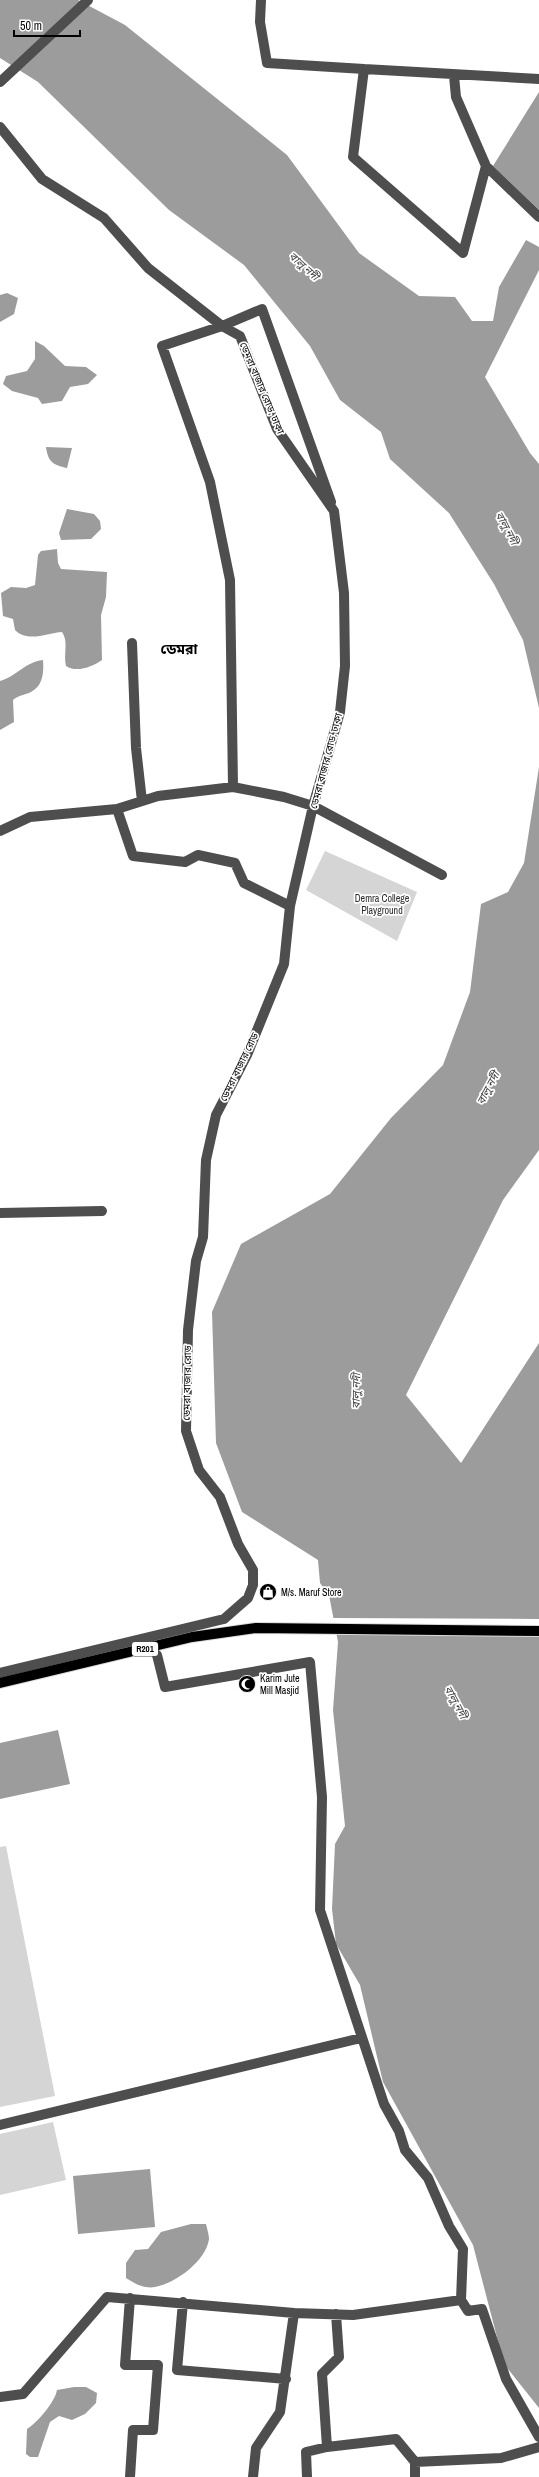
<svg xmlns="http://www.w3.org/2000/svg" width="539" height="2477" font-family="'Archivo Narrow','Noto Sans Bengali',sans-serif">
<rect width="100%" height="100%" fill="#fff"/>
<!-- green -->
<path fill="#d5d5d5" d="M325 851 417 892 397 941 306 890Z
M6 1846 55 2096 0 2107V1847Z
M53 2122 66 2180 0 2195V2134Z"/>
<!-- water -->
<path fill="#9c9c9c" d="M0 0H78L125 25 287 155 359 253 419 296 455 297 472 321H493L499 287 526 240 539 247V270L485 377 530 453 539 464V708L523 640 494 584 449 513 390 459 381 432 340 400 310 346 244 265 169 210 38 82 0 58Z
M539 92V210L493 166Z
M7 293 18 298 14 314 0 322V295Z
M35 341 44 346 65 366 86 367 97 375 88 384 70 387 62 401 42 404 38 398 12 391 3 384 6 376 27 371 35 359Z
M46 447 72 448 67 468C53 465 48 462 46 447Z
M67 509 94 514 100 521 101 529 91 539 61 540 59 533Z
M57 549 58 563 61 569 107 572 106 597 101 615 102 660C92 667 77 673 66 666 63 654 69 642 62 632 47 633 28 643 15 630L13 619 3 616 1 593 11 587 26 588 35 585 38 555 41 551Z
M43 660C44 672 43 686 31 692 25 695 19 695 13 700L14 722 0 730V681C17 676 25 662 43 660Z
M539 767V1150L503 1200 406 1395 461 1463 539 1343V2408L504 2364 473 2245 383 2082 360 1985 336 1944 332 1909 335 1844 345 1826 333 1710 338 1642 329 1595 320 1583 318 1560 242 1512 216 1443 212 1312 241 1244 330 1194 391 1118 443 1065 470 992 481 904 508 892 524 863Z
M58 1730 70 1784 0 1799V1743Z
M150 2169 155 2227 78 2234 73 2176Z
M191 2224H206C207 2228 209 2235 209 2239 206 2261 176 2283 155 2287 145 2289 135 2284 126 2278V2263L135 2250 148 2249 161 2232Z
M74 2387H86L97 2393 96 2403 85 2414 72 2420 59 2416 50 2422 38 2457H30L26 2454 27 2429C37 2423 55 2402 57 2390Z"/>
<!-- pier -->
<path fill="#fff" d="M332 1618 539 1619V1633L334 1632Z"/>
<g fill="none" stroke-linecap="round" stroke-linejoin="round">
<!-- major casing -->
<g stroke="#dbdbdb" stroke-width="12">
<path id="major" d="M0 1683 192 1637 256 1628 539 1631"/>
</g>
<!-- minor -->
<path stroke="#4e4e4e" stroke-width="10" d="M261 0 260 22 267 63 364 69
M454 76 456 97 486 166 463 253 353 157 364 69 539 79
M0 82 88 0
M0 127 42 179 104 218 148 268 222 326 240 336 277 429 334 511 344 593 345 666 340 712 313 806 290 906 284 964 247 1055 216 1115 206 1160 203 1237 196 1261 188 1330 186 1431 199 1470 220 1497 238 1544 253 1570V1585L248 1598 224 1619 0 1673
M486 166 539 217
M132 643 136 748 142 801
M233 787 230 580 210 482 162 346 222 326 262 309 331 502
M117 809 158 796 233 787 284 797 313 806 442 875
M0 831 30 817 117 809 133 856 185 862 198 855 235 863 244 883 290 906
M0 1213 102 1211
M157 1655 165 1687 310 1662 322 1797 320 1910 384 2104 399 2131 405 2150 428 2178 449 2226 463 2249 461 2300 468 2311 482 2309 506 2379 539 2437
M0 2125 361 2038
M130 2298 125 2365H158L153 2430H133L130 2477
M183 2302 177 2370 286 2379
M0 2397 23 2394 107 2297 294 2313 353 2315 461 2300
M327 2447 396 2439 415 2462 501 2458 539 2447
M415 2462V2477
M253 2477 256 2448 280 2412 294 2313
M307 2477 306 2452 327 2447 322 2374 339 2357 336 2314"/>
<!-- major -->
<use href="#major" stroke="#000" stroke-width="10"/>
</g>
<!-- icons -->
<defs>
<g id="shop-disc" transform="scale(0.9)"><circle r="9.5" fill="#000" stroke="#fff"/><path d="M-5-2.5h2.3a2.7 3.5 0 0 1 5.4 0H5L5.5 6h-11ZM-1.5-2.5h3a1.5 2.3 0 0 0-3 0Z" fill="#fff"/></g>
<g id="mosque-disc" transform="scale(0.9)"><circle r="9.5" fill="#000" stroke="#fff"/><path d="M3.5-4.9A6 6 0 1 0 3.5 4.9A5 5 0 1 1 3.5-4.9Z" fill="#fff"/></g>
</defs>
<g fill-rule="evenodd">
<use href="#shop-disc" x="268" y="1592"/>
<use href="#mosque-disc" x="247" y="1684"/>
</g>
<g text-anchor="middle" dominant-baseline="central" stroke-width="3.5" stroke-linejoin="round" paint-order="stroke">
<!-- shield labels -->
<rect fill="#fff" stroke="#4c4c4c" stroke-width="1" x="132" y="1642" width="26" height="14" rx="3"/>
<g font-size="9" font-weight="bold" fill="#000">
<text x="145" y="1649">R201</text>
</g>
<!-- street labels -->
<g font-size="10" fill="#000" stroke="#fff">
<text transform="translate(262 388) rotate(67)">ডেমরা বাজার রোড, ঢাকা</text>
<text transform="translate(326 761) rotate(-75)">ডেমরা বাজার রোড, ঢাকা</text>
<text transform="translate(239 1067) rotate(-64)">ডেমরা বাজার রোড</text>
<text transform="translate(187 1383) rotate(-89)">ডেমরা বাজার রোড</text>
</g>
<!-- park labels -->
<g font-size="10" fill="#2c2c2c" stroke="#fff">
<text x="382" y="898">Demra College<tspan x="382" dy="12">Playground</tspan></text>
</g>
<!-- poi labels -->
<g font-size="10" fill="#000" stroke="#fff" text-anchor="start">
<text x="281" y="1592">M/s. Maruf Store</text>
<text x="260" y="1678">Karim Jute<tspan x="260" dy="12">Mill Masjid</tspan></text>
</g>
<!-- water labels -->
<g font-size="11" font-style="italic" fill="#3d3d3d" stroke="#fff">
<text transform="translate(304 266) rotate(42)">বালু নদী</text>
<text transform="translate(507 528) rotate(62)">বালু নদী</text>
<text transform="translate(488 1088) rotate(-62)">বালু নদী</text>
<text transform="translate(356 1391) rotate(-89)">বালু নদী</text>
<text transform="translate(456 1702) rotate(62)">বালু নদী</text>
</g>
<!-- district labels -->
<g font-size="14" font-weight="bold" fill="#000" stroke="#fff">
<text x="179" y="649">ডেমরা</text>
</g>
</g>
<!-- scale -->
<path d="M14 30v6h66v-6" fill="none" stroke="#000000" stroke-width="2"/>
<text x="20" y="30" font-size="12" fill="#000000" stroke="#ffffff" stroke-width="3" paint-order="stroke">50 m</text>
</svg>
